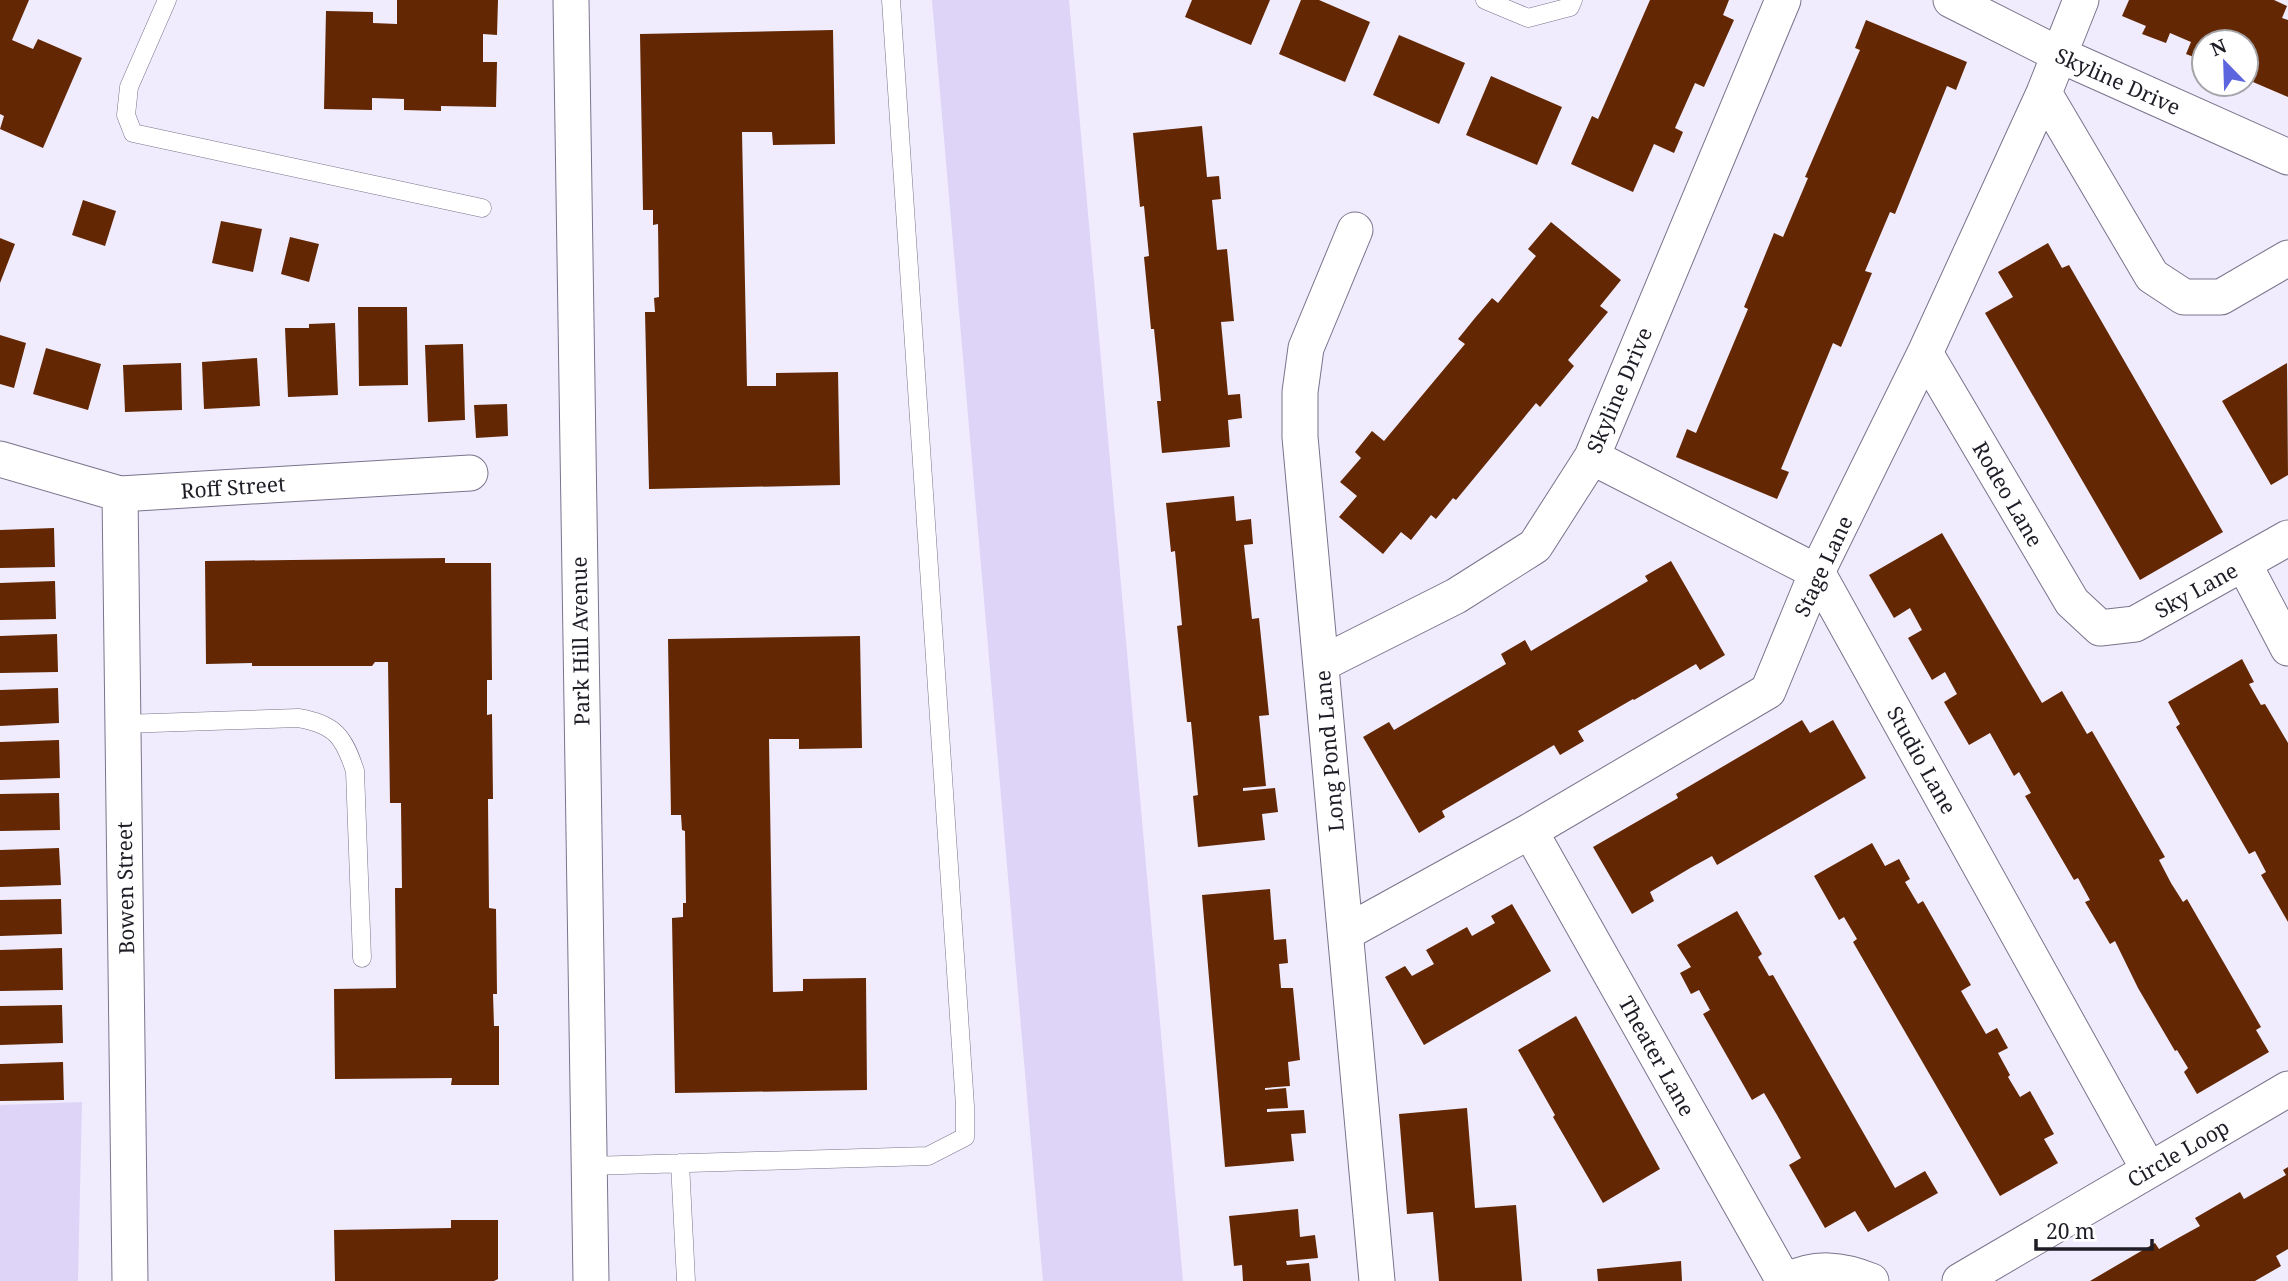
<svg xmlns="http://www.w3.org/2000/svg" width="2288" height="1281" font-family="'Noto Serif',serif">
<rect width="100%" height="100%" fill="#f0ecfd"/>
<!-- green -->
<path fill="#ded4f8" d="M932 0H1069L1183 1281H1043Z
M82 1102 78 1281H0V1105Z"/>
<!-- building -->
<path fill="#632703" d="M0 0H29L12 40 33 49 38 39 82 58 43 148 0 129 4 116 0 114Z
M397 0H498L497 35 483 34V62H497L496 107 441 106V111L404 110V99L372 98V110L324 109 326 11 373 12V23L397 24Z
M1192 0H1270L1251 45 1185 17Z
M1301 0H1319L1370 22 1345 82 1279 54Z
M1650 0H1729L1723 15 1734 20 1704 87 1695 83 1675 128 1683 132 1674 153 1654 144 1633 192 1571 164 1592 116 1598 119Z
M2129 0H2274L2287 6 2282 18 2288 20V97L2246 79V42H2204V61L2186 54 2191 42 2170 33 2166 43 2142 34 2146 26 2122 16Z
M1866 20 1967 62 1956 90 1947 86 1895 214 1890 212 1865 271 1872 273 1841 347 1833 343 1781 469 1789 472 1777 499 1676 457 1687 429 1696 433 1748 309 1744 307 1774 233 1783 237 1808 178 1805 177 1860 50 1855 48Z
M833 30 835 144 773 145 772 132H742L747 386H776V373L838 372 840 485 649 489 645 312H655L654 298 659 297 658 224 653 225V210H643L640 34Z
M1399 35 1465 63 1439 124 1373 95Z
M1491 76 1562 107 1537 165 1466 135Z
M1202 126 1207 177 1219 176 1221 199 1212 200 1217 250 1227 249 1234 321 1221 322 1228 395 1240 394 1242 418 1228 420 1230 447 1162 453 1157 401H1161L1159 378 1154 329H1151L1144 257 1149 256 1144 206 1140 207 1133 133Z
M83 200 116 211 105 246 72 235Z
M221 221 262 229 253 272 212 263Z
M1551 222 1621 280 1600 306 1608 312 1568 360 1574 366 1540 407 1536 403 1456 500 1453 498 1436 519 1431 515 1411 540 1401 532 1383 554 1339 517 1357 496 1340 482 1361 458 1355 452 1372 431 1384 441 1465 344 1458 339 1475 318 1492 298 1498 303 1536 256 1528 249Z
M290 237 319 244 309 282 281 274Z
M0 238 15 244 0 283Z
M2048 243 2062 268 2069 265 2223 532 2140 580 1985 313 2013 297 1998 272Z
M358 307H407L408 385 359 386Z
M335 323 338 395 288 397 285 328H309V324Z
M0 335 26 343 14 388 0 384Z
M463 344 465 420 428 422 425 345Z
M46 348 101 364 88 410 33 394Z
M257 358 260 406 204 409 202 362Z
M181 363 182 410 125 412 123 365Z
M2287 363 2288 475 2271 485 2222 401Z
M507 404 508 436 476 438 474 405Z
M1234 496 1236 521 1251 519 1253 544 1244 545 1252 619 1259 618 1269 715 1259 716 1266 786 1243 788V791L1275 788 1278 812 1262 814 1265 840 1198 847 1193 796 1198 795 1191 722H1187L1177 626 1182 625 1175 551 1171 552 1166 503Z
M54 528 55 567 0 568V530Z
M1942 533 2042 703 2062 691 2087 734 2092 731 2165 857 2159 860 2171 883 2183 902 2187 899 2261 1027 2256 1030 2269 1052 2197 1094 2184 1072 2188 1068 2177 1050 2175 1051 2138 988 2115 941 2110 944 2085 902 2090 900 2078 878 2074 880 2025 796 2031 793 2019 772 2014 776 1990 733 1969 745 1944 702 1957 694 1945 672 1932 680 1908 638 1922 630 1910 608 1894 618 1869 575Z
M445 558V563H491L492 680H487V715L492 714 493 799H488L489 908 496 909 497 994H493L494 1026H499V1085H451L452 1078 335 1079 334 989 396 988 395 888H402L401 803H390L388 662H375L372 666H252V663L206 664 205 561Z
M1671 561 1725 655 1700 670 1696 664 1634 700 1633 699 1578 731 1584 741 1560 755 1554 745 1442 811 1445 817 1419 833 1363 737 1389 722 1394 730 1506 664 1501 654 1525 640 1531 651 1648 581 1645 576Z
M55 581 56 619 0 620V583Z
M57 634 58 672 0 673V636Z
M860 636 862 748 799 749V739H769L773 992 803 991V979L866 978 867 1090 675 1093 672 918 683 917V903H686L685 831 682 830 681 815H671L668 639Z
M2242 659 2254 682 2249 684 2261 705 2265 704 2288 743V922L2261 875 2266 872 2255 851 2249 854 2176 727 2180 724 2168 702Z
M58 688 59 723 0 726V690Z
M1802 720 1810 733 1833 720 1866 778 1717 865 1712 856 1692 867 1650 892 1654 901 1632 914 1593 847 1678 798 1676 794Z
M59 740 60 778 0 780V742Z
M59 793 60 830 0 831V794Z
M1872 843 1885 866 1899 859 1910 879 1905 882 1918 904 1923 901 1971 985 1961 991 1986 1034 1997 1028 2008 1048 1998 1053 2010 1075 2008 1077 2020 1097 2030 1091 2054 1134 2044 1139 2058 1163 2000 1196 1853 942 1857 939 1844 917 1839 920 1814 876Z
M59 848 61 885 0 887V850Z
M1270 889 1274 940 1286 939 1288 963 1279 964 1281 988H1293L1300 1060 1288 1062 1290 1086 1265 1088V1090L1286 1088 1288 1108 1267 1109V1112L1304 1110 1306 1133 1291 1134 1294 1161 1225 1167 1202 895Z
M61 899 62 934 0 936V900Z
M1512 904 1551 971 1424 1045 1385 977 1405 966 1412 976 1434 964 1426 950 1467 927 1472 936 1495 923 1491 916Z
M1737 911 1762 954 1758 957 1769 976 1773 975 1895 1188 1925 1171 1938 1193 1868 1232 1855 1211 1825 1228 1789 1165 1801 1158 1777 1115 1764 1093 1752 1100 1703 1014 1710 1010 1699 990 1691 994 1680 973 1691 967 1677 945Z
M62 948 63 990 0 991V950Z
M62 1005 63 1043 0 1045V1006Z
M1576 1016 1660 1169 1603 1203 1553 1117 1555 1115 1518 1050Z
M63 1062 64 1100 0 1101V1064Z
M1467 1108 1475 1208 1516 1205 1522 1281H1439L1433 1212 1407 1214 1399 1114Z
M2288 1167V1249L2276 1256 2281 1266 2255 1281H2090L2155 1243 2159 1249 2180 1237 2200 1226 2195 1218 2240 1192 2244 1199 2286 1175 2283 1170Z
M1298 1209 1300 1237 1315 1235 1318 1258 1286 1261 1287 1265 1309 1263 1311 1281H1243L1242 1265 1234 1266 1229 1216Z
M451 1220H498V1279L494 1281H335L334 1230 451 1228Z
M1681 1261 1682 1281H1598L1597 1269Z"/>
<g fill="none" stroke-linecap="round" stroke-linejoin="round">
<!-- lane casing -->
<g stroke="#7a738c" stroke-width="19">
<path id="lane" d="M167 0 129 87 126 115 133 133 482 208
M1485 0 1528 18 1570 7 1573 0
M123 724 298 718C335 724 344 737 355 771L362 958
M680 1163 686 1281
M589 1166 928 1156 965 1137V1106L891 0"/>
</g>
<!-- street casing -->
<g stroke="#7a738c" stroke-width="37">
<path id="street" d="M571 0 591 1281
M1951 0 2060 55 2288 157
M2044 93 2152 276 2184 297H2221L2288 258
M1355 230 1306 348 1300 392V437L1377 1281
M1925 353 2072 602 2100 628 2135 624 2288 538
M1592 457 1817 572 2149 1170
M0 459 120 494 470 473
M120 494 130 1281
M2244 564 2288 648
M1321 664 1456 596 1535 546 1592 457 1783 0
M1530 831 1784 1281
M1347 932 1530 831 1768 691 1817 572 1925 353 2044 93 2081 0
M1786 1281C1815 1266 1842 1269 1871 1281
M1960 1281 2288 1089"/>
</g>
<!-- lane -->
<use href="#lane" stroke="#fff" stroke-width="18"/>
<!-- street -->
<use href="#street" stroke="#fff" stroke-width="35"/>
</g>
<g text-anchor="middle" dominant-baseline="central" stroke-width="7" stroke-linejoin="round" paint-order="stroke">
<!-- street labels -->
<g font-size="21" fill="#1f1c26" stroke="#fff">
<text transform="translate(2118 81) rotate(24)">Skyline Drive</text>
<text transform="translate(1619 390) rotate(-67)">Skyline Drive</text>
<text transform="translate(233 487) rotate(-4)">Roff Street</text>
<text transform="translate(2008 494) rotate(60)">Rodeo Lane</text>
<text transform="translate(1823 566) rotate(-65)">Stage Lane</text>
<text transform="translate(2196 590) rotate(-29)">Sky Lane</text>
<text transform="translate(580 641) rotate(-91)">Park Hill Avenue</text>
<text transform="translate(1329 751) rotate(-95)">Long Pond Lane</text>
<text transform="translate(1922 760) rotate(61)">Studio Lane</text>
<text transform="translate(125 888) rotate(-91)">Bowen Street</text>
<text transform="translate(1657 1056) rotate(61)">Theater Lane</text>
<text transform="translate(2178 1153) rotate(-30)">Circle Loop</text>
</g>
</g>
<!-- north arrow -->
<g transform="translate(2225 63) rotate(337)"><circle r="33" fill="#ffffff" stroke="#a5a4a8" stroke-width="2"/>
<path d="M0-5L12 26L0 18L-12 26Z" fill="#5c65dd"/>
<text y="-10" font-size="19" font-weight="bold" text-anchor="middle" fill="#1f1c26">N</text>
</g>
<!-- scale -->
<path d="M2036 1239v10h116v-10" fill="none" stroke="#1f1c26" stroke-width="3.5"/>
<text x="2046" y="1239" font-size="21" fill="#1f1c26" stroke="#ffffff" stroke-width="5" paint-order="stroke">20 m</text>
</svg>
